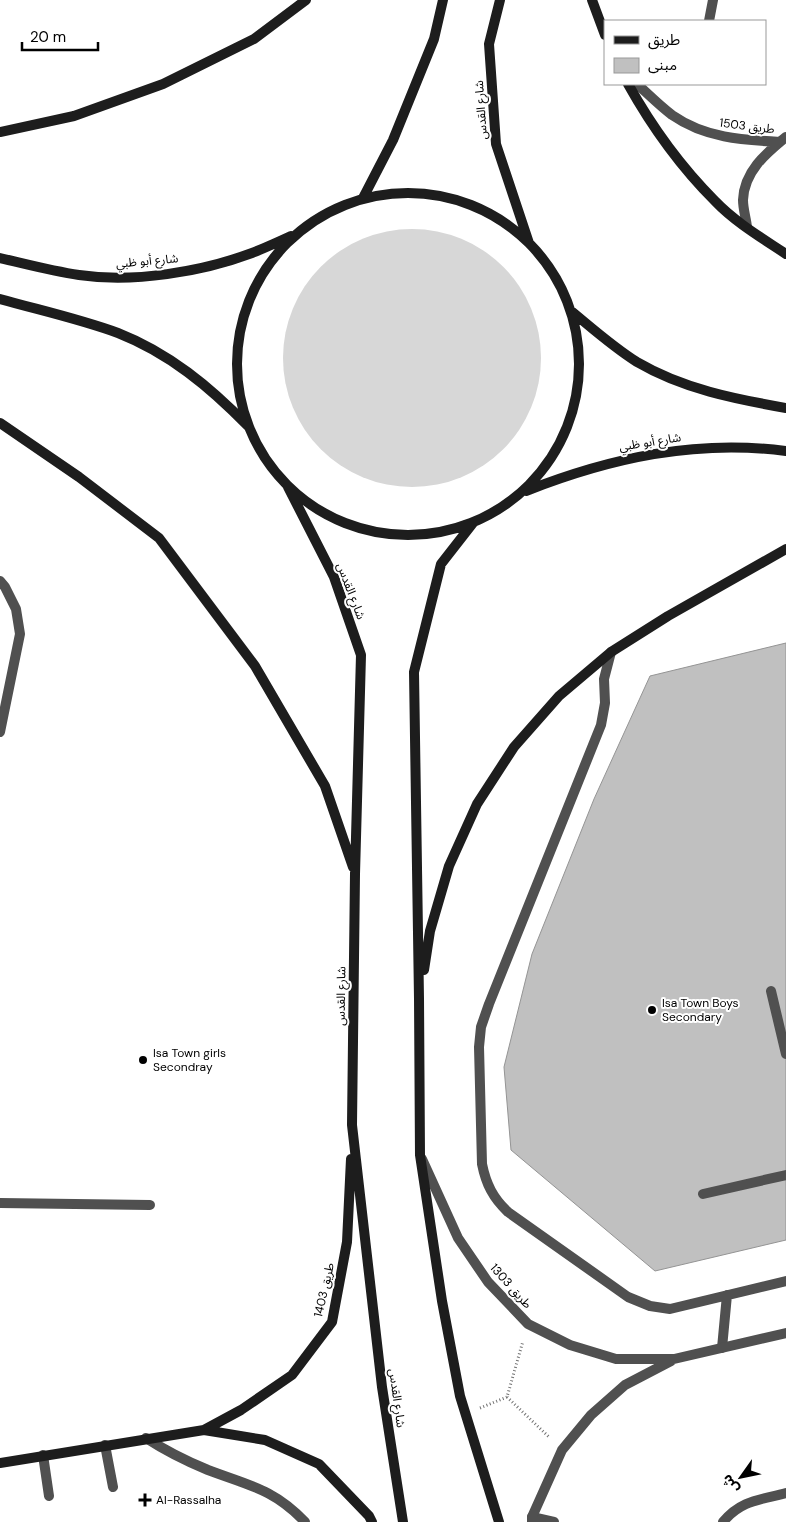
<svg xmlns="http://www.w3.org/2000/svg" width="786" height="1522" font-family="'DM Sans','Noto Sans Arabic',sans-serif">
<rect width="100%" height="100%" fill="#fff"/>
<!-- green -->
<path fill="#d7d7d7" d="M283 358a129 129 0 1 1 258 0a129 129 0 1 1-258 0Z"/>
<!-- building -->
<path fill="#c0c0c0" stroke="#949494" d="M786 643V1240L655 1271 511 1150 504 1067 532 954 594 799 650 676Z"/>
<g fill="none" stroke-linecap="round" stroke-linejoin="round">
<!-- path -->
<path stroke="#727272" stroke-width="3" stroke-dasharray="1 2.5" stroke-linecap="butt" d="M507 1397 549 1437
M480 1408 507 1397 523 1341"/>
<!-- lane -->
<path stroke="#505050" stroke-width="10" d="M611 652 604 679 605 703 601 725 489 1004 481 1027 479 1047 482 1164C486 1184 493 1198 508 1212L628 1297 650 1306 670 1309 786 1281
M771 991 786 1054
M703 1194 786 1175
M0 1203 150 1205
M722 1348 727 1295
M146 1438C166 1451 186 1461 208 1470 248 1485 274 1489 305 1522
M105 1445 113 1487
M43 1455 49 1496
M532 1517 554 1522"/>
<!-- street -->
<path stroke="#505050" stroke-width="10" d="M709 21 713 0
M637 84C648 94 660 106 672 115 705 138 742 140 780 142
M747 227C746 218 743 209 743 200 744 172 765 154 786 137
M0 581 5 587 16 609 20 634 0 732
M422 1159 458 1238 488 1282 528 1324 570 1345 616 1359H674L786 1333
M532 1522V1517L562 1450 591 1415 625 1385 671 1361
M723 1522C741 1500 760 1500 786 1493"/>
<!-- secondary -->
<path stroke="#1d1d1d" stroke-width="10" d="M500 0 489 44 496 144 529 243
M592 0 605 35
M628 84C652 127 680 166 715 201 735 222 762 238 786 254
M0 132 74 116 163 84 254 39 306 0
M237 364a171 171 0 1 1 342 0a171 171 0 1 1-342 0Z
M363 198 393 140 434 39 443 0
M0 258C26 264 52 271 79 275 134 283 201 272 252 253 265 248 278 242 291 236
M0 299C39 310 80 319 118 333 169 353 210 387 248 426
M570 310C592 328 613 347 637 362 683 389 735 399 786 408
M0 423 79 477 159 538 255 666 325 786 353 867
M288 487 334 577 361 655 355 874 352 1125 382 1387 403 1522
M526 491C610 458 696 439 786 451
M473 523 441 564 414 672 419 998 420 1155 442 1301 460 1396 499 1522
M424 970 430 931 449 866 477 804 514 747 559 696 611 652 668 616 786 549
M204 1430 265 1440 319 1464 369 1516 372 1522
M0 1463 204 1430 241 1410 292 1375 332 1322 347 1242 351 1159"/>
</g>
<!-- markers -->
<g fill="#000" stroke="#fff" stroke-width="2">
<circle cx="652" cy="1010" r="5"/>
<circle cx="143" cy="1060" r="5"/>
<path d="M142.5 1492.5h5v5h5v5h-5v5h-5v-5h-5v-5h5z"/>
</g>
<g text-anchor="middle" dominant-baseline="central" stroke-width="4" stroke-linejoin="round" paint-order="stroke">
<!-- street labels -->
<g font-size="12" fill="#000" stroke="#fff">
<text transform="translate(481 110) rotate(-94)">شارع القدس</text>
<text transform="translate(747 126) rotate(7)">طريق 1503</text>
<text transform="translate(147 261) rotate(-5)">شارع أبو ظبي</text>
<text transform="translate(650 442) rotate(-9)">شارع أبو ظبي</text>
<text transform="translate(351 591) rotate(69)">شارع القدس</text>
<text transform="translate(341 996) rotate(-89)">شارع القدس</text>
<text transform="translate(511 1286) rotate(48)">طريق 1303</text>
<text transform="translate(324 1290) rotate(-77)">طريق 1403</text>
<text transform="translate(397 1398) rotate(82)">شارع القدس</text>
</g>
<!-- poi labels -->
<g font-size="12" fill="#000" stroke="#fff" text-anchor="start">
<text x="662" y="1003">Isa Town Boys<tspan x="662" dy="14">Secondary</tspan></text>
<text x="153" y="1053">Isa Town girls<tspan x="153" dy="14">Secondray</tspan></text>
<text x="156" y="1500">Al-Rassalha</text>
</g>
</g>
<!-- legend -->
<rect x="604" y="20" width="162" height="65" fill="#ffffff" stroke="#999999"/>
<rect x="614" y="36" width="25" height="8" fill="#1d1d1d" stroke="#999999"/>
<text x="648" y="45" font-size="15" fill="#000000">طريق</text>
<rect x="614" y="58" width="25" height="15" fill="#c0c0c0" stroke="#999999"/>
<text x="648" y="70" font-size="15" fill="#000000">مبنى</text>
<!-- north arrow -->
<g transform="translate(741 1477) rotate(237)" stroke="#ffffff" stroke-width="4" paint-order="stroke">
<path d="M0-4L9 19L0 12L-9 19Z" fill="#000000"/>
<text y="-8" font-size="14" font-weight="bold" text-anchor="middle" fill="#000000">ش</text>
</g>
<!-- scale -->
<path d="M22 42v8h76v-8" fill="none" stroke="#000000" stroke-width="2.5"/>
<text x="30" y="42" font-size="15" fill="#000000" stroke="#ffffff" stroke-width="4" paint-order="stroke">20 m</text>
</svg>
